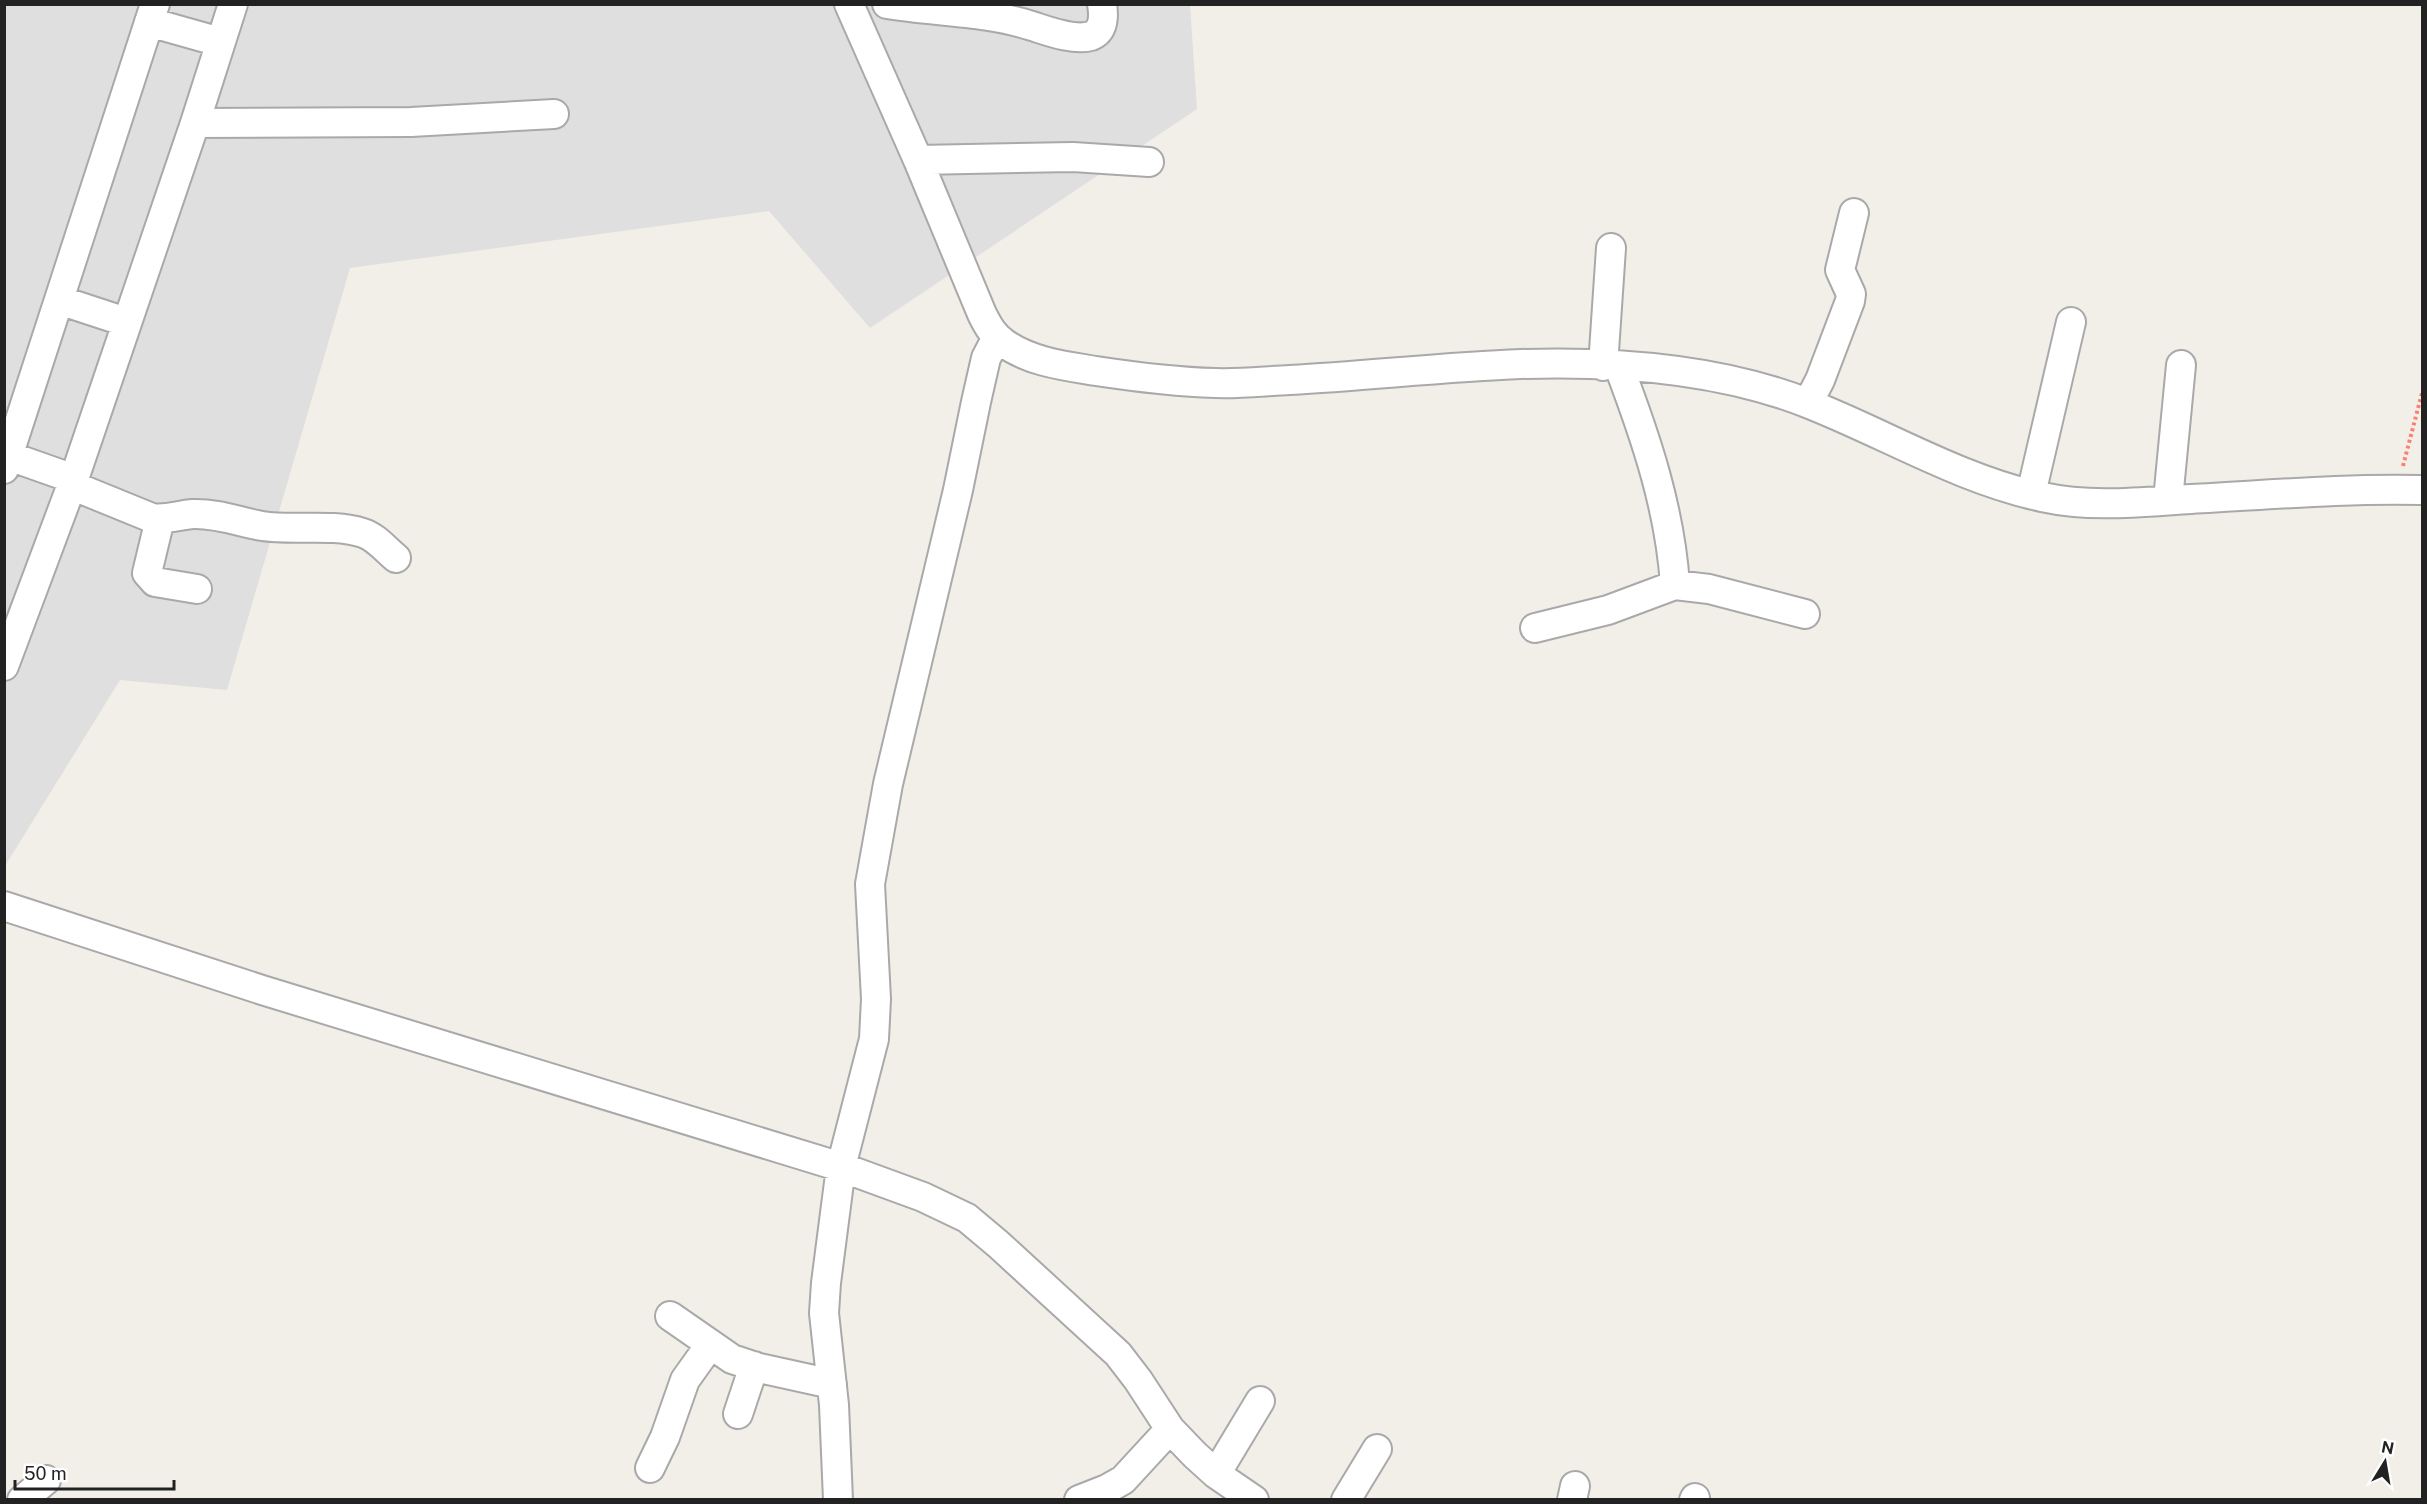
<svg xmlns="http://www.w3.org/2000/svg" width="2427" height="1504" font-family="'Public Sans',sans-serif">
<rect width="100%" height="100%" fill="#f2efe9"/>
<!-- residential -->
<path fill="#e0dfdf" d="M5 5H1190L1197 109 870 328 769 211 350 268 227 690 120 680 5 866Z"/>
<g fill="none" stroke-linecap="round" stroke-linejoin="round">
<!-- minor casing -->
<g stroke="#a9a9a9" stroke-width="32">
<path id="minor" d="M849 4 918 160 982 314C988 326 993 335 1004 343 1030 362 1066 366 1096 371 1136 377 1175 382 1215 383 1240 384 1265 381 1290 380 1367 376 1443 367 1521 364 1616 361 1718 368 1807 403 1886 434 1959 479 2042 497 2092 508 2141 502 2191 499 2268 495 2345 488 2422 490
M887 4C935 12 986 11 1032 26 1048 31 1074 41 1091 36 1104 31 1104 16 1102 4
M149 22 220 42
M195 123 411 122 554 114
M918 160 1073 157 1149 162
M59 300 126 322
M1603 366 1611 248
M1619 367C1646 438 1670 509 1675 585
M1808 403 1820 380 1850 301 1851 294 1840 270 1854 213
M9 456 74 479
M4 469 155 4
M71 485 152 518C166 520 179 515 193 514 217 513 239 522 262 526 295 531 331 523 363 533 376 537 386 550 396 558
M2031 494 2071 322
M2168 500 2181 365
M160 519 147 573 155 582 197 589
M1535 628 1608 610 1675 585 1709 589 1805 614
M4 666 74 479 195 123 233 4
M4 906 262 990 841 1167 923 1197 967 1218 998 1244 1118 1354 1138 1380 1170 1429 1195 1455 1216 1474 1254 1500
M670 1316 732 1359 759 1368 832 1384
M738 1414 754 1366
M650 1468 665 1437 685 1380 710 1345
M1216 1474 1260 1401
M22 1500 46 1480
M838 1500 834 1405 824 1313 826 1283 841 1167 874 1039 876 999 870 884 888 784 958 490 976 402 986 358 997 337
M1079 1500 1107 1489 1123 1480 1170 1429
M1346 1500 1377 1449
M1572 1500 1575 1486
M1694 1500 1695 1498"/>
</g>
<!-- path -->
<path stroke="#fa8072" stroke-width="4" stroke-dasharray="3 3" stroke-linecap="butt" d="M2403 466 2422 393"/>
<!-- minor -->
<use href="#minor" stroke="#fff" stroke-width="28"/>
</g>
<!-- border -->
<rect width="2427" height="1504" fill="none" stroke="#222222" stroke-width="12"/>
<!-- north arrow -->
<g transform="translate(2385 1462) rotate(11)" stroke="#ffffff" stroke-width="4.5" paint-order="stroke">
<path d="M0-4.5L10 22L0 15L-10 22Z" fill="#222222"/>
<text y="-9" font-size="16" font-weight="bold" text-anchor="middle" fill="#222222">N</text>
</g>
<!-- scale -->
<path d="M15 1480v9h159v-9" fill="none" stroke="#222222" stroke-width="3"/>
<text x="24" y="1480" font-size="18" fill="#222222" stroke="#ffffff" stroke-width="4.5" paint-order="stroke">50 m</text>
</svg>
